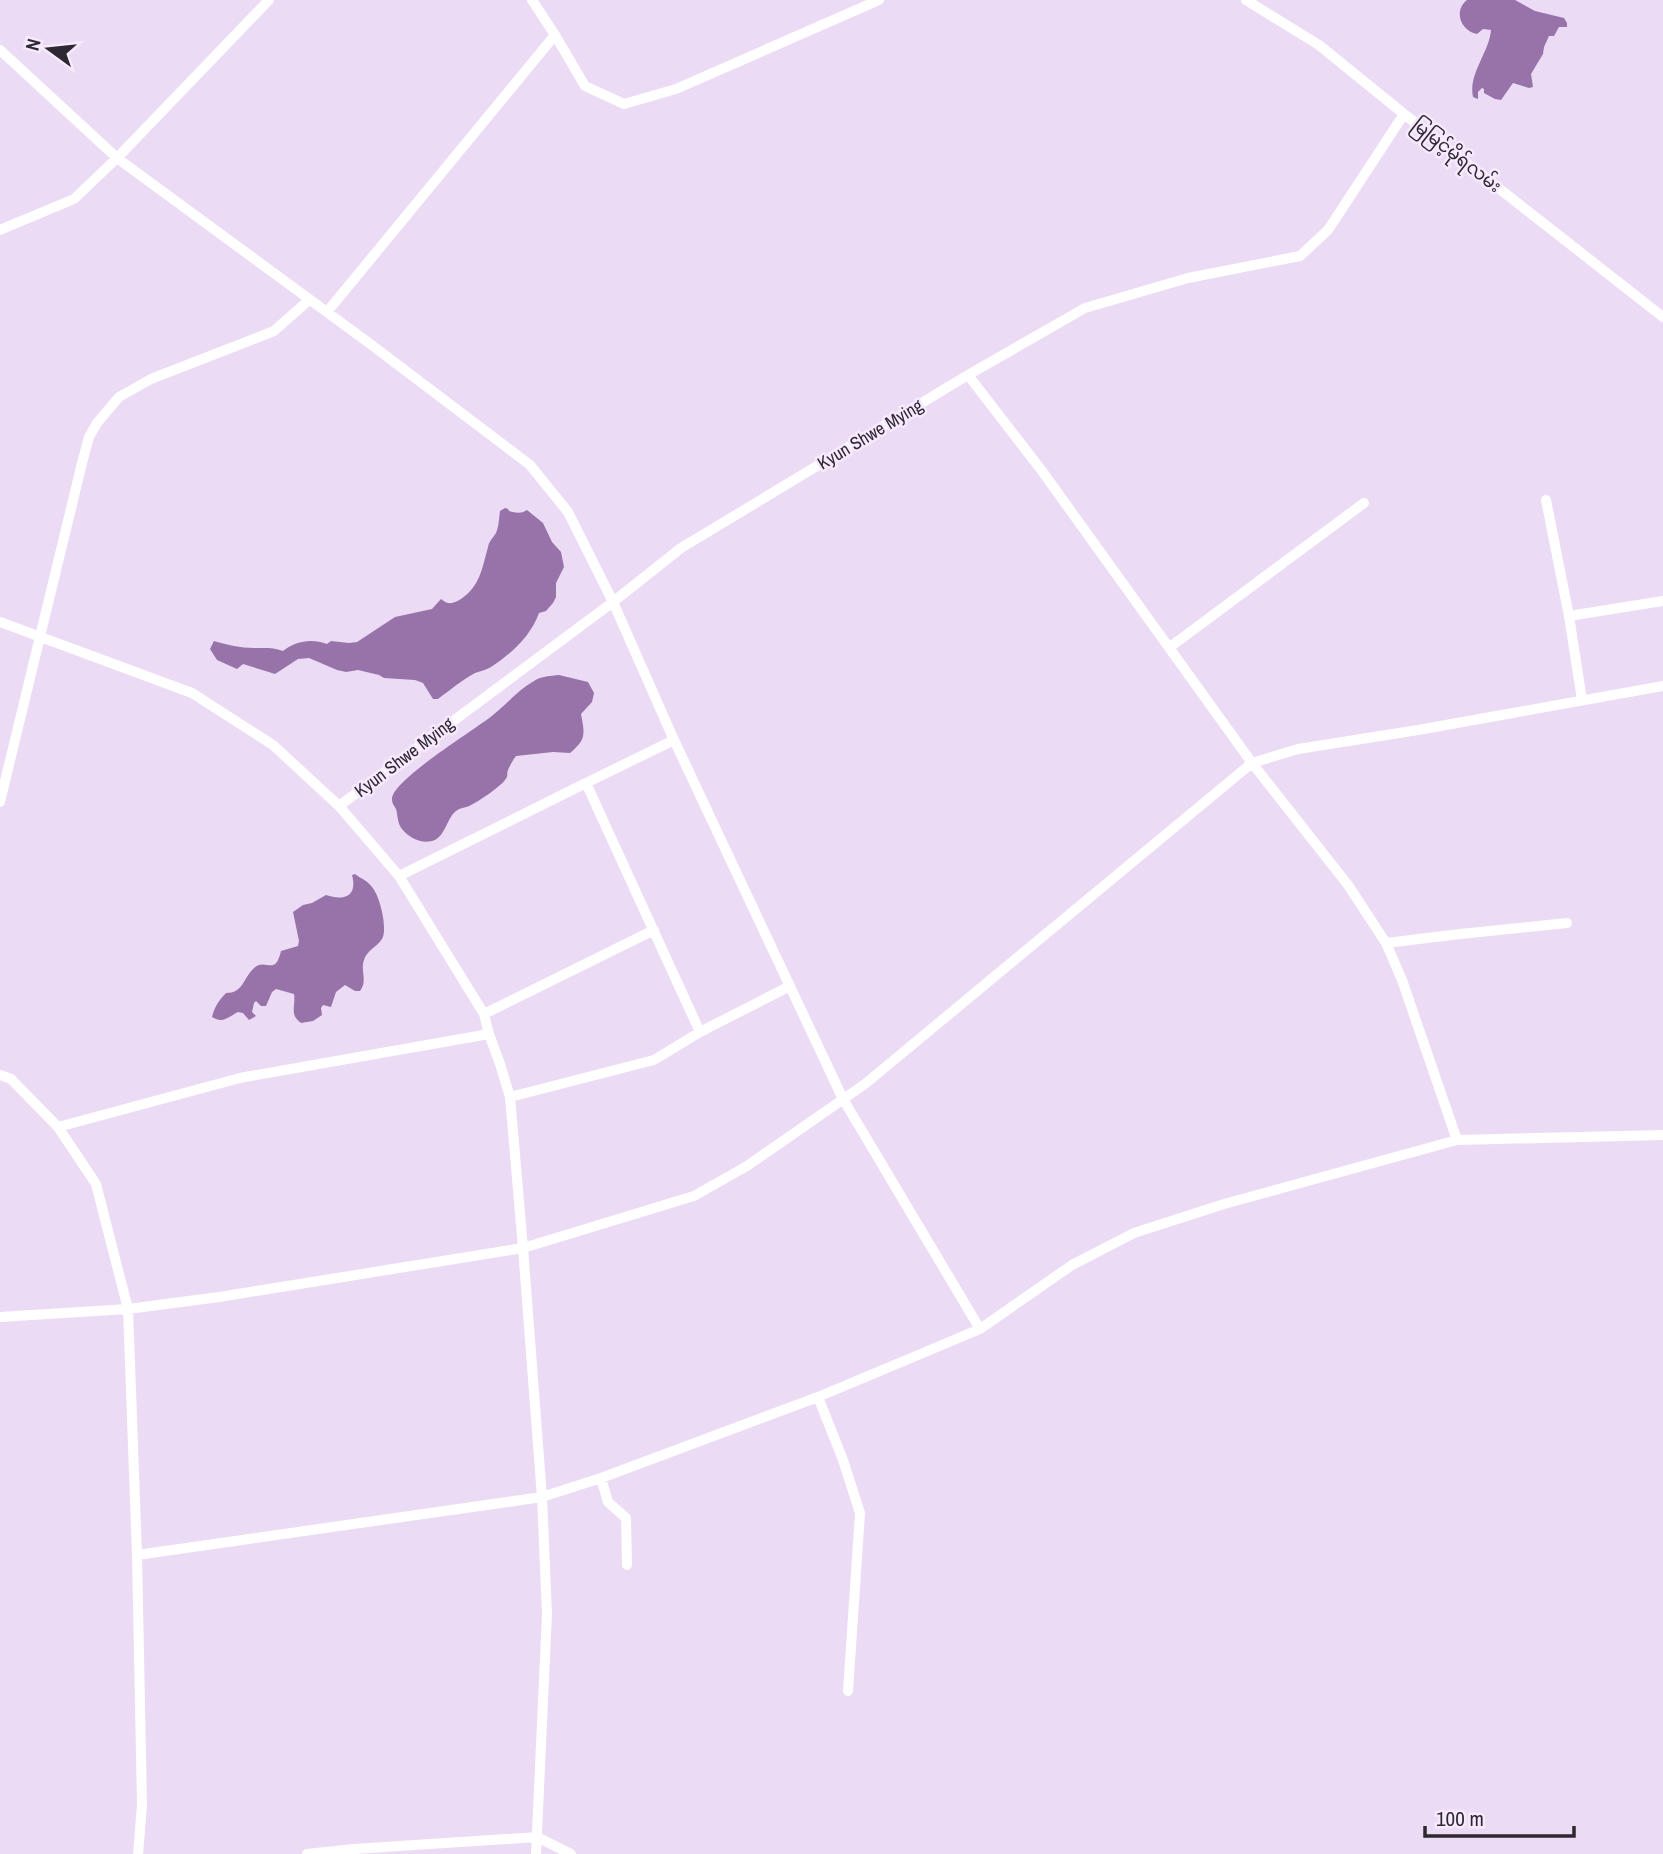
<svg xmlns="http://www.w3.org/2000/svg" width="1663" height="1854" font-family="'Archivo Narrow','Noto Sans Myanmar',sans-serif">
<rect width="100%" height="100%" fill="#ecdbf4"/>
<!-- water -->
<path fill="#9873aa" d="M1467 0H1515L1535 11 1564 18 1567 23V27H1559L1554 36H1549L1544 47 1543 54 1531 74 1533 87 1529 88 1513 83 1501 100 1495 99 1484 93V89L1482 88 1478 92V99L1473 97C1468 74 1489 53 1491 30L1483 29 1477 34C1461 31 1453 11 1467 0Z
M505 508 508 509 509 511C516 513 521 514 527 510L543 523 552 542 561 552 564 567 556 583V597L553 603 546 611 539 613C531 636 511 654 491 667 486 670 480 671 475 673 462 680 450 690 438 699H433L423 683 415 680 384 678 379 675 358 670 346 672 337 670 309 658 298 659 275 674 243 664 237 669 217 660 210 649 214 641C228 645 240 648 254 648 264 648 273 647 283 651 295 641 312 638 327 644L331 641 349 643 357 642 395 617 432 609 441 599C448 605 453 604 461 599 480 586 482 569 488 547 489 541 493 538 496 533 499 526 499 518 500 511Z
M559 675 588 682 594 693 592 702 581 714C585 735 586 739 570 753L553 752 516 756C513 760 510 765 508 770 506 777 509 774 505 780 501 786 478 802 471 805 466 808 461 807 456 811 447 818 446 834 435 840 423 845 409 838 402 829 397 823 398 815 396 809 394 805 392 804 392 799 392 780 476 729 493 715 507 704 518 690 534 681 542 676 550 676 559 675Z
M355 874C360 878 368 881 372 887 380 896 388 929 382 939 377 947 367 950 364 960 360 971 368 980 360 991H355L345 985 336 992 331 1007 323 1005 321 1008 322 1015 313 1021 301 1023C289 1015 296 1005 294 994L276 989 272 992 266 1006H261L256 1001 254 1003 252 1012 256 1016 249 1020 243 1013 238 1012C228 1017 223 1024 212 1017 214 1008 219 1000 226 993 243 993 243 979 253 969 265 956 275 978 281 951L298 946 299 941 293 912 303 905 312 903 326 895C343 901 358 897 352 875Z"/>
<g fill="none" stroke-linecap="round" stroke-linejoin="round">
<!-- minor -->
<path stroke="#fff" stroke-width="10" d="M532 0 555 35 585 86 624 104 676 89 879 0
M1246 0 1319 45 1404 114 1663 317
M0 50 117 158 369 343 530 465 568 512 613 602 674 740 843 1099 980 1329
M0 230 74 199 117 158 269 0
M327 312 555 35
M968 375 1042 471 1252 763 1348 885 1386 943 1402 980 1457 1140
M1546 500 1569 616 1582 700
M1569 616 1663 601
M0 622 192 693 273 745 339 806 399 876 484 1014 489 1034 500 1064 510 1097 523 1248 542 1497 547 1614 536 1854
M1170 647 1364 503
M674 740 586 783 700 1032
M0 802 82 463 89 437 97 423 119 397 151 379 274 331 309 300
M339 806 613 602 681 548 968 375 1085 308 1188 278 1300 256 1328 230 1404 114
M399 876 586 783
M1386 943 1460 934 1567 923
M484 1014 654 930
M0 1075 11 1079 58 1127 96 1184 128 1309 137 1555 142 1805 138 1854
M510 1097 654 1060 700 1032 790 986
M58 1127 240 1078 489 1034
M0 1317 128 1309 219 1297 523 1248 694 1196 747 1166 865 1084 1252 763 1298 749 1418 730 1663 686
M818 1397 843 1460 860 1513 848 1691
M601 1478 608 1502 626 1518 627 1565
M137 1555 542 1497 601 1478 818 1397 980 1329 1072 1265 1134 1233 1224 1204 1457 1140 1663 1135
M307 1854 354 1849 537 1837 571 1854"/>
</g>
<g text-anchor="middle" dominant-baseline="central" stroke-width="5" stroke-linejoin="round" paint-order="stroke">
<!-- street labels -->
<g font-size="18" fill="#2e2832" stroke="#f7e9fe">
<text transform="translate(1457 155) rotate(38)">မြမြင့်မိုရ်လမ်း</text>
<text transform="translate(870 434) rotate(-31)">Kyun Shwe Mying</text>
<text transform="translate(404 757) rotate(-37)">Kyun Shwe Mying</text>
</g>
</g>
<!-- north arrow -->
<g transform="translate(49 49) rotate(285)" stroke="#f7e9fe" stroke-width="5" paint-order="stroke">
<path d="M0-5L12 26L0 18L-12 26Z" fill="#2e2832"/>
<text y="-10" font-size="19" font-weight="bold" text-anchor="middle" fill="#2e2832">N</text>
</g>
<!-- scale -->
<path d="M1425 1826v10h149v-10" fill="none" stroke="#2e2832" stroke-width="3.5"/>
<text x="1436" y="1826" font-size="21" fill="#2e2832" stroke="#f7e9fe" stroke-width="5" paint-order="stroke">100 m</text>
</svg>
